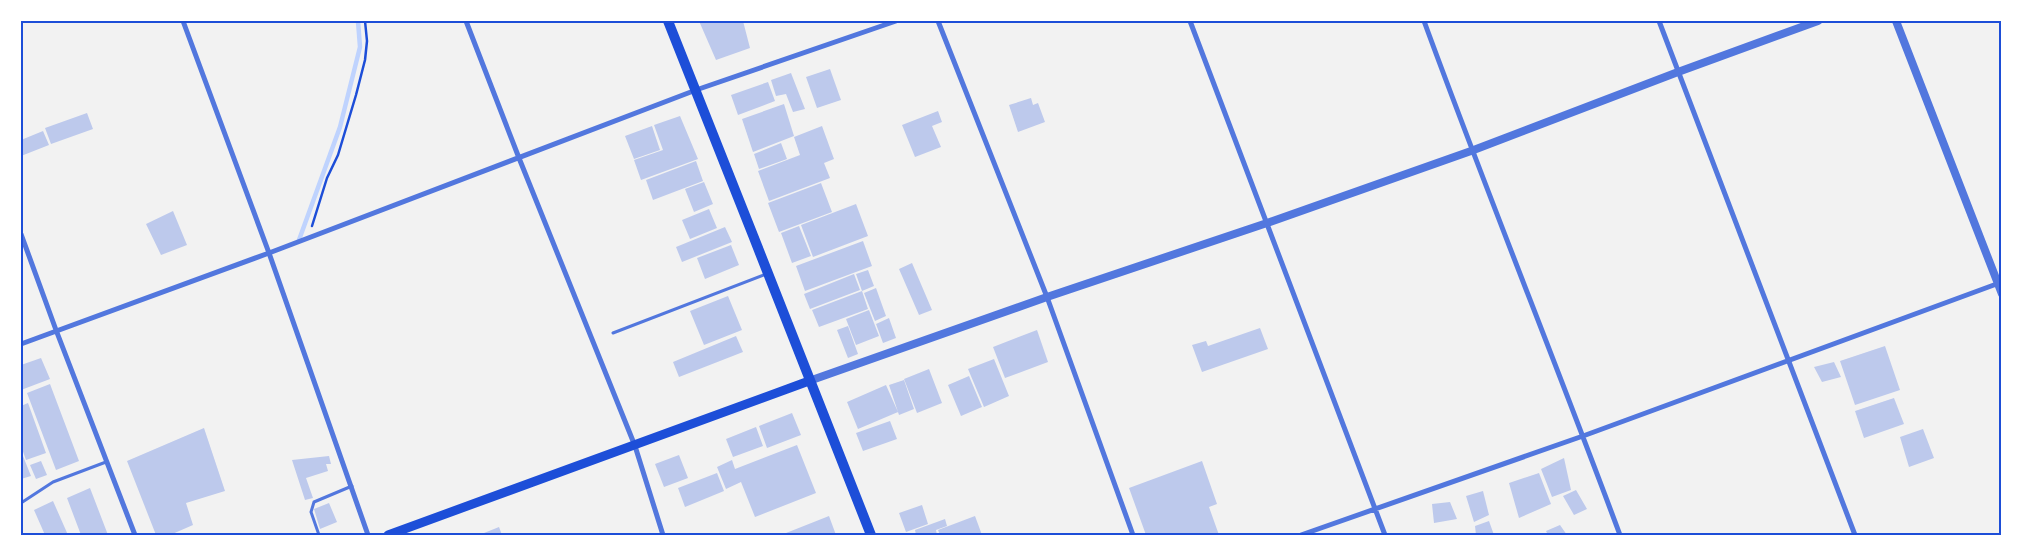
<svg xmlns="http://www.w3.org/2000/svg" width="2023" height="556" font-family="'Noto Serif',serif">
<rect width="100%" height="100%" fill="#f2f2f2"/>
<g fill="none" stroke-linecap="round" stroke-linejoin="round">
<!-- stream -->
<path stroke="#bfd3fe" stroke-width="4.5" d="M299 240 340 127 360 47 358 21"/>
</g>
<!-- building -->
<path fill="#bdc9ec" d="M699 21H743L750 48 716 60Z
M830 69 841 100 817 108 806 77Z
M791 73 805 109 793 112 786 94 776 96 771 80Z
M768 82 775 101 738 115 731 95Z
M1031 98 1033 105 1038 103 1045 122 1018 132 1009 105Z
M784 104 794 136 753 152 742 119Z
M938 111 942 122 932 126 941 147 915 157 902 125Z
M87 113 93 129 51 144 45 128Z
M680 116 698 159 641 180 634 160 663 150 654 125Z
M652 126 660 150 634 159 625 136Z
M822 126 834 159 824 163 830 178 769 201 758 171 800 155 794 137Z
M43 131 49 145 21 156V140Z
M781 143 787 159 759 169 754 154Z
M696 161 703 181 653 200 646 180Z
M704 182 713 204 694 212 685 189Z
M821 183 832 212 779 232 768 203Z
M856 204 868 236 813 257 801 225Z
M709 209 717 228 690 239 682 220Z
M173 211 187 245 161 255 146 224Z
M799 226 811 256 792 263 781 233Z
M725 227 732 242 682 262 676 247Z
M863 241 872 266 805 291 796 266Z
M731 245 739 265 705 279 697 258Z
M912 263 932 310 919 315 899 269Z
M868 270 874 286 862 291 856 274Z
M854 274 860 290 810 309 804 294Z
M876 288 886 316 875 321 864 293Z
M862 291 868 309 819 327 812 310Z
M728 296 742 330 704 345 690 311Z
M869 310 879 336 856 345 846 319Z
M889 318 896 338 883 343 876 324Z
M848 326 858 354 848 358 837 330Z
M1260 328 1268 349 1202 372 1192 345 1206 341 1208 346Z
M1037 330 1048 362 1005 378 993 347Z
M736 336 743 352 679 377 673 362Z
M1885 346 1900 390 1855 405 1840 361Z
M41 358 50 379 21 390V365Z
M994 359 1009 396 984 407 968 369Z
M1834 362 1841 377 1822 382 1814 367Z
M929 369 942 403 917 413 904 379Z
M969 376 982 407 961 416 948 385Z
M904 380 914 409 899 415 889 385Z
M50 384 79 461 56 470 27 393Z
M886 385 898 412 858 429 847 402Z
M1894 398 1904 424 1864 438 1855 411Z
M28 403 46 453 26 460 21 446V406Z
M792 413 801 435 767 448 759 426Z
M890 421 897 439 863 451 856 433Z
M756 427 763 446 733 457 726 439Z
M204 428 225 491 186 503 193 525 170 535H156L127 461Z
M1923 429 1934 458 1909 467 1900 437Z
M797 445 816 493 755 517 741 482 726 489 717 467 732 460 735 469Z
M21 451 31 476 21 479Z
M679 455 688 478 664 487 655 464Z
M329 456 331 464H326L328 471 306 478 313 498 305 500 292 460Z
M1564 458 1571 490 1552 497 1541 469Z
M41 461 47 475 36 479 30 465Z
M1202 461 1217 504 1209 507 1219 535H1146L1129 488Z
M717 473 724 491 685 507 678 488Z
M1539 473 1551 504 1519 518 1509 483Z
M90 488 108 535H81L67 498Z
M1576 490 1587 509 1574 515 1563 496Z
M1483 491 1489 515 1474 522 1466 496Z
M53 501 68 535H45L34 510Z
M1450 502 1457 519 1434 523 1432 504Z
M329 503 337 522 320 529 314 509Z
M922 505 928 524 906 532 899 513Z
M829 516 836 535H781Z
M975 516 982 535H940L938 530Z
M945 519 947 526 936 530 937 535H916L915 530Z
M1489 521 1494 535H1476L1475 526Z
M1560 525 1567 535H1548L1546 531Z
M499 527 502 535H479Z"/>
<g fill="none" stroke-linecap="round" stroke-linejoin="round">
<!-- path -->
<path stroke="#1d4ed8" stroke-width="2.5" d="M312 226 327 178 338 155 356 95 365 60 367 41 365 21"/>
<!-- service -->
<path stroke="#5277de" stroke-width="3" d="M613 333 766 274
M21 503 53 482 106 462
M319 535 311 512 314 502 352 486"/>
<!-- minor -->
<path stroke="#5277de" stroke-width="5" d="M183 21 269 253 368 535
M466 21 519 158 635 446 663 535
M938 21 1047 297 1133 535
M1190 21 1385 535
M1424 21C1487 193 1556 363 1620 535
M1659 21 1855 535
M21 234 56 330 135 535
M21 344 269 253 696 90 896 21
M1301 535 1583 436 2002 282"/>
<!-- tertiary -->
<path stroke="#5277de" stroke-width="8" d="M1896 21 2002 294
M809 381 1047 297 1267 223 1471 151 1678 72 1818 21"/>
<!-- secondary -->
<path stroke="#1d4ed8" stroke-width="9" d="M388 535 809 381"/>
<!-- primary -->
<path stroke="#1d4ed8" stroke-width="10" d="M668 21C736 192 804 364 871 535"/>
</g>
<!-- border -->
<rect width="2023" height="556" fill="none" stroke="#ffffff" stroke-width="45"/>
<rect x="22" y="22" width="1978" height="512" fill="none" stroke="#1d4ed8" stroke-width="2"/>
</svg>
